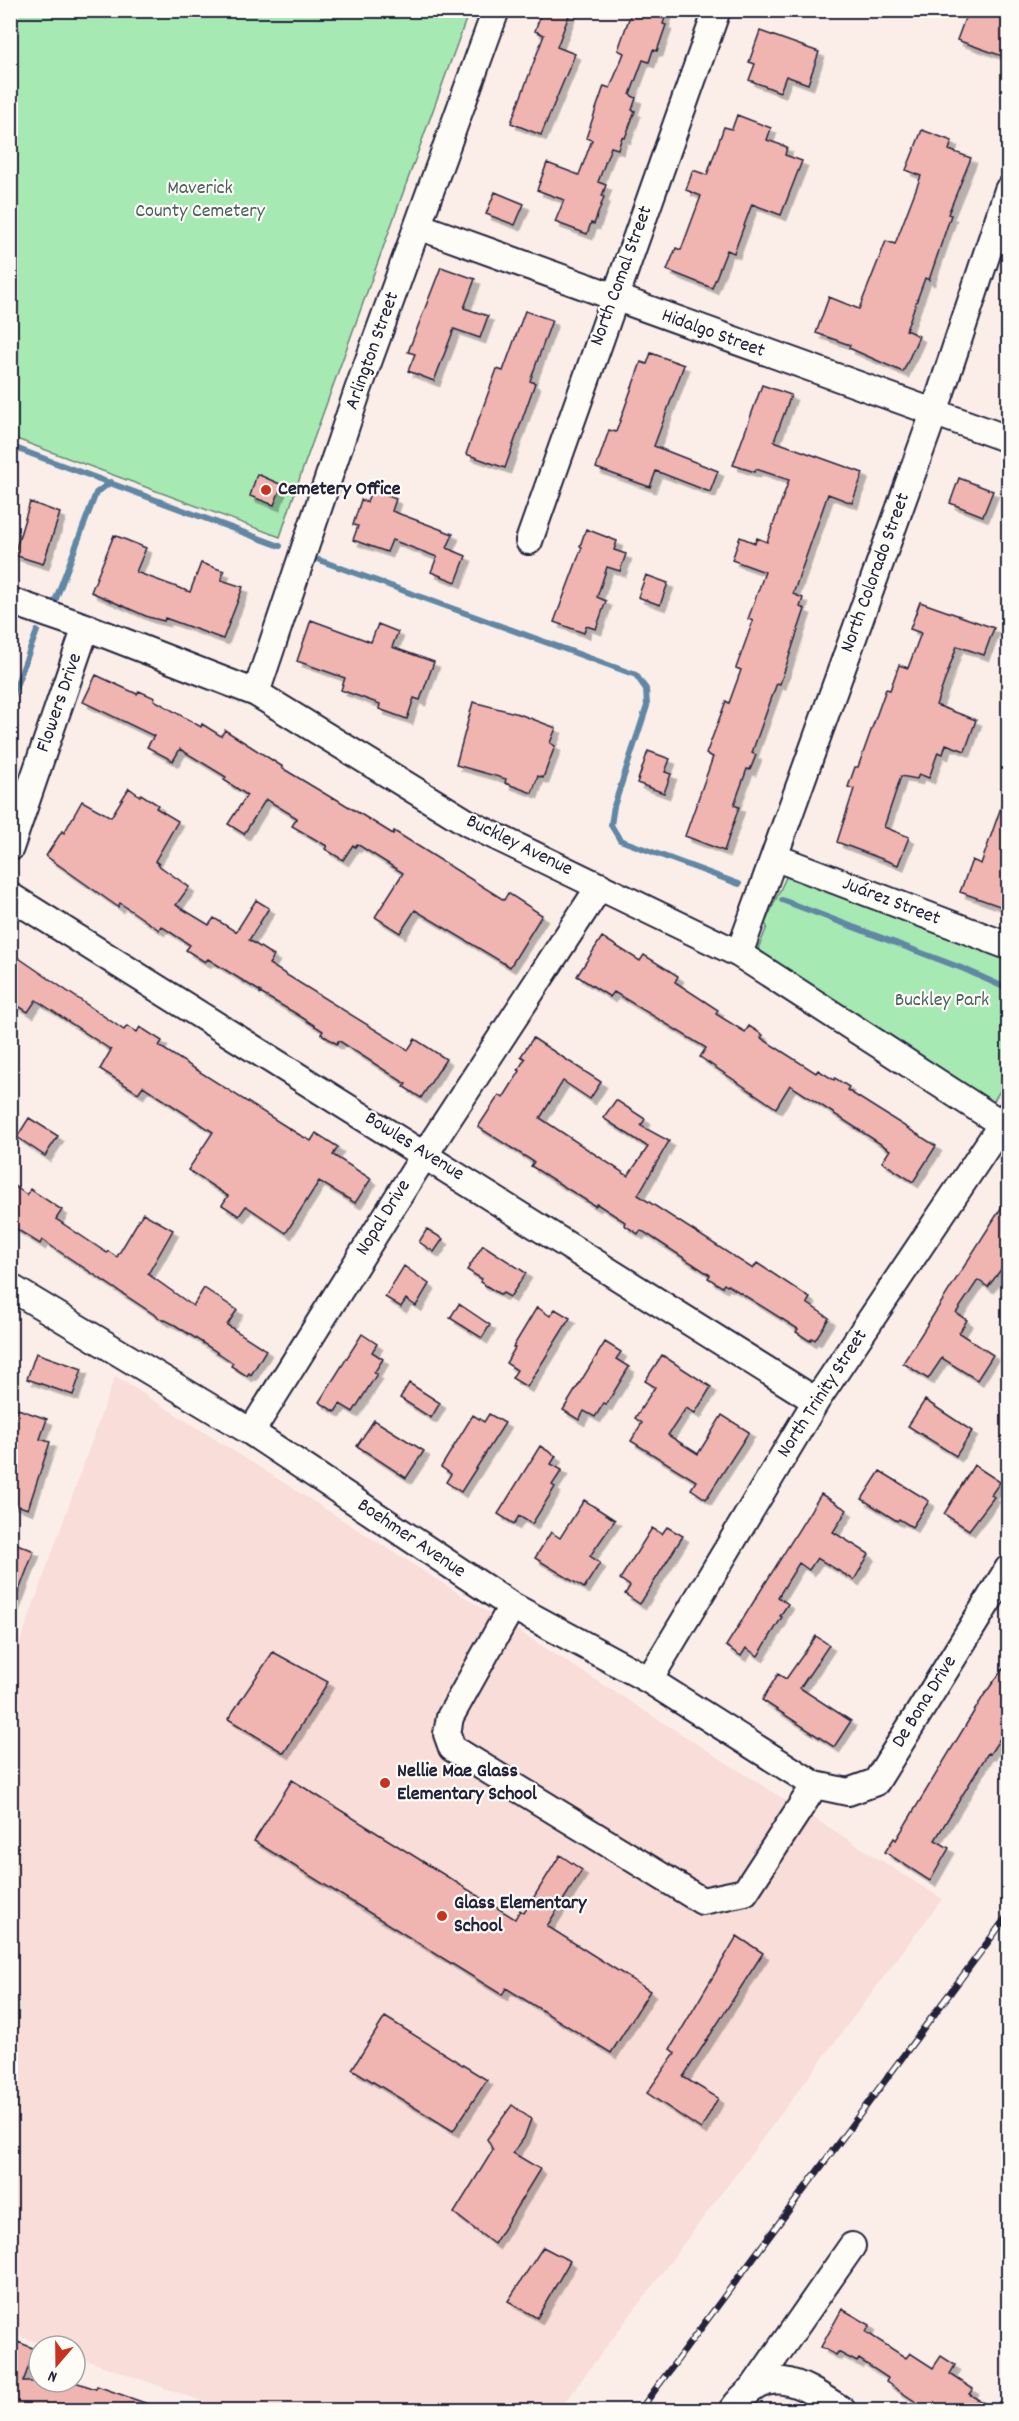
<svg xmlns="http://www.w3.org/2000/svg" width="1019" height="2421" font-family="Dekko,sans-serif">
<defs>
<filter id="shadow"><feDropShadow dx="5.5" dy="5.5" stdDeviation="0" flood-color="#0004"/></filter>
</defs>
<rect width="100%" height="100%" fill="#fbeee9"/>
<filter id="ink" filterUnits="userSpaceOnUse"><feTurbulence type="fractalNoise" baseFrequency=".0167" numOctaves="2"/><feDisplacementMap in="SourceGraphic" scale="12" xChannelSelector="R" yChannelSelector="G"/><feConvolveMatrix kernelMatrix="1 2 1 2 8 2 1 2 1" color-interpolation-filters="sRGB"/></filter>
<g filter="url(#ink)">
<!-- built -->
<path fill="#f8ddd8" d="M115 1376 942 1899 559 2410H227L75 2356V2346H47L11 2333V1668Z"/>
<!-- green -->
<path fill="#a7e9b3" stroke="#648677" stroke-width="1.5" d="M10 11H469L301 474 280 537 11 437Z
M787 875 1008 955V1077L991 1106 754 958 767 927 765 923Z"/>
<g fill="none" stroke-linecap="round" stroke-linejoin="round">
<!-- stream -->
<path stroke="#6087a4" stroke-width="6" d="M10 446 280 546
M319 560 636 675 646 689 647 706 614 806 611 825 620 840 739 884
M54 604 96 493 111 482
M10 702 37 631
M782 900 964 969 1008 989"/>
</g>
<!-- building -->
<path fill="#f1b5b1" stroke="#22223b" stroke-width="1.5" filter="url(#shadow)" d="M542 10H571L557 47 575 54 541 135 511 123 544 35 535 31Z
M632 10H667L663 24 666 25 657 51 653 50 649 62 643 60 630 95 636 98 632 110 635 111 625 138 622 137 618 149 611 147 598 182 606 185 602 196 604 197 594 224 591 223 587 234 555 222 564 200 537 190 547 163 579 175 592 140 586 138 604 86 610 88 624 53 618 50Z
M968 10H993L1008 16V48L1005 57 957 40Z
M760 31 819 52 808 84 786 76 780 92 749 80 755 64 749 62Z
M737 115 771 128 767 140 787 147 785 155 802 161 781 215 752 204 734 253 727 250 712 288 667 270 676 248 681 250 701 196 686 190 693 170 707 175 724 127 732 129Z
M922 130 952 141 949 150 971 158 948 214 951 215 929 280 925 278 906 330 919 336 903 372 849 348 850 345 816 333 829 297 859 309 886 241 895 244 921 176 906 170Z
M495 192 524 204 515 225 486 214Z
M441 267 475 279 464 308 488 316 480 338 454 329 434 381 408 371 415 354 408 352Z
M525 311 552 320 530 381 535 383 505 468 466 454 497 369 503 371Z
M651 353 684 365 654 446 718 471 710 492 656 471 650 487 596 468 609 430 616 432 641 362 647 364Z
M762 385 791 395 774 441 863 473 852 503 828 494 793 594 803 598 800 607 805 609 780 684 777 683 755 744 752 753 756 755 750 770 747 769 734 805 739 807 724 851 685 836 713 757 706 754 726 701 729 703 741 670 736 668 753 621 748 619 765 572 732 560 740 537 755 543 757 538 767 542 789 480 756 469 755 472 733 465Z
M257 474 282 485 274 505 250 496Z
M959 478 993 491 983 516 950 503Z
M371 490 396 499 392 511 453 534 447 548 466 556 456 582 431 572 437 557 392 540 387 552 353 540 358 526 353 525 361 500 367 502Z
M30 502 60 513 43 564 14 555Z
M586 529 617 541 614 550 626 554 620 571 607 567 597 597 606 601 596 629 586 626 584 633 554 622 582 547 580 546Z
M114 535 146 548 136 572 190 592 201 563 224 571 221 580 243 587 223 639 165 618 164 621 148 617 91 592Z
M646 575 668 583 660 605 638 597Z
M920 602 994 628 984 655 957 646 936 705 976 720 965 751 946 744 943 754 938 752 929 778 919 774 917 779 901 776 884 827 909 837 898 865 837 842 854 789 848 787 855 767H858L886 689 890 690 899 665 908 668 921 633 910 629Z
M311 620 371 642 378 624 398 632 392 647 434 662 420 700 414 698 407 719 379 709 380 704 341 690 345 678 297 661Z
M96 675 137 694 139 691 155 698 154 700 201 727 202 724 221 736 225 730 283 767 282 768 332 798 333 797 393 834 394 831 504 900 508 893 542 915 510 967 415 910 400 933 375 917 403 873 357 844 355 847 353 845 343 860 325 849 327 846 292 826 297 818 266 799 244 834 228 824 247 795 224 780 226 777 180 749 173 761 147 747 154 736 83 702Z
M473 702 519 714 556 728 550 743 555 746 543 778 538 776 532 793 505 783 506 779 456 765Z
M648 751 670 759 665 772 671 774 664 793 637 783Z
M129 788 140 796 141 794 158 805 156 808 178 821 155 861 159 864 158 865 189 887 176 905 209 925 214 918 236 932 256 900 269 908 249 940 274 956 269 964 408 1050 415 1039 446 1059 421 1098 404 1087 406 1084 341 1042 338 1041 337 1044 321 1034 323 1031 295 1013 260 993 261 992 208 959 205 962 186 950 190 945 161 926 159 930 120 903 118 907 46 856 62 831 64 833 82 801 111 817Z
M1006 793 1008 794V909L960 892 972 860 981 864Z
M602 937 640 961 644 955 678 976 675 982 718 1010 716 1014 745 1032 749 1026 763 1035 761 1038 816 1073 818 1070 834 1080 835 1078 849 1087 847 1090 936 1146 913 1182 882 1162 890 1150 790 1085 776 1108 700 1057 706 1048 614 992 610 997 577 976Z
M10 952 124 1030 127 1026 137 1032 140 1027 162 1041 159 1046 298 1134 311 1141 316 1133 338 1147 333 1155 371 1179 355 1203 319 1181 286 1233 246 1206 239 1216 222 1205 228 1196 188 1170 213 1132 143 1086 138 1093 100 1069 111 1050 36 1000 28 1012 10 1001Z
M533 1038 601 1082 590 1099 563 1081 540 1118 628 1176 648 1147 603 1118 616 1100 645 1119 641 1126 669 1141 638 1195 753 1269 757 1263 810 1298 807 1303 829 1318 815 1340 812 1338 810 1341 796 1332 798 1329 728 1285 727 1286 724 1284 722 1287 708 1278 710 1275 644 1232 640 1231 638 1234 624 1225 625 1222 597 1204 595 1206 531 1166 534 1162 478 1127 499 1095 503 1098 520 1071 518 1070 525 1059 521 1056Z
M29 1118 58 1136 45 1156 17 1137Z
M10 1183 27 1195 30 1189 62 1210 56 1219 107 1253 108 1251 117 1257 143 1213 173 1230 148 1274 193 1306 204 1288 237 1310 227 1325 266 1350 251 1375 249 1373 247 1376 231 1366 233 1363 220 1354 175 1325 165 1320 164 1321 42 1240 40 1244 10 1225Z
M1008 1197V1260L988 1287 978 1280 956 1313 967 1320 959 1333 993 1355 977 1380 942 1358 928 1379 903 1363Z
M427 1229 443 1239 434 1252 419 1242Z
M483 1245 526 1273 510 1297 503 1293 501 1295 480 1282 482 1279 467 1270Z
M404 1266 429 1284 416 1306 406 1299 401 1307 385 1297Z
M459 1304 490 1325 482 1338 450 1318Z
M537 1307 550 1316 555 1309 570 1318 527 1387 512 1378 517 1370 506 1363 515 1348 513 1347Z
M362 1334 377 1344 372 1352 383 1359 374 1373 377 1374 353 1412 340 1404 335 1412 319 1402Z
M605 1342 621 1352 616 1359 629 1367 606 1405 604 1403 595 1417 584 1411 579 1420 563 1410Z
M36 1353 82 1369 73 1395 27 1379Z
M662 1355 711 1387 695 1413 686 1408 668 1435 698 1454 722 1415 749 1432 706 1499 691 1489 696 1481 631 1441 642 1423 635 1418 655 1387 645 1381Z
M409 1383 440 1403 431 1418 400 1398Z
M925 1400 972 1431 956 1456 908 1426Z
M18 1409 47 1419 40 1439 50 1442 28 1509 10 1503V1430Z
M489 1414 505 1423 461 1492 446 1482 451 1474 441 1467 473 1415 484 1422Z
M374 1420 424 1451 406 1478 357 1446Z
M540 1446 556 1456 551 1464 562 1470 552 1485 555 1487 532 1524 519 1516 514 1524 498 1514Z
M974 1465 1000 1482 991 1495 994 1497 969 1530 944 1514Z
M880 1471 929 1501 912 1527 899 1519 897 1521 862 1499Z
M821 1494 847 1510 833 1532 869 1554 854 1580 817 1558 809 1570 799 1563 778 1597 788 1604 780 1616 782 1617 758 1656 746 1648 741 1656 726 1646Z
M584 1500 615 1520 590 1556 600 1563 584 1588 535 1558 551 1532 560 1538Z
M667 1527 683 1536 640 1604 625 1594 630 1586 620 1579 652 1528 662 1534Z
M10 1541 34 1551 12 1609H10Z
M816 1636 829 1645 800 1688 851 1721 834 1747 762 1700 778 1674 786 1679Z
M273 1652 328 1682 284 1753 228 1719Z
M1008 1662V1726L990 1754 988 1753 935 1840 949 1848 930 1881 885 1852 894 1838 896 1840 984 1695Z
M292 1780 515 1919 520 1910 524 1913 560 1855 582 1870 547 1926 650 1991 611 2053 506 1988 502 1995 254 1841Z
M737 1936 763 1953 683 2077 718 2098 701 2129 647 2093 675 2053 670 2049Z
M385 2017 487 2080 453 2131 352 2069Z
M512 2105 531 2119 524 2138 513 2153 540 2169 494 2244 454 2213 493 2150 487 2139Z
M543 2247 570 2261 537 2318 508 2301Z
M842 2309 870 2325 866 2332 906 2358 910 2353 933 2368 941 2356 955 2365 950 2374 973 2389 969 2394 995 2410H928L886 2382 888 2378 859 2359 857 2362 838 2352 836 2355 821 2347Z
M18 2342 35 2349 23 2382H75L96 2389 97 2386 159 2408 158 2410H31L15 2405 13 2410H10V2363Z"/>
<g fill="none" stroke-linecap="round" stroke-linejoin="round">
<!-- minor casing -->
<g stroke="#22223b" stroke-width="30">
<path id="minor" d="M418 226 1008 439
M529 541 717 10
M10 601 86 627 256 693 468 823 739 954 1008 1128
M256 693 358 390 496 10
M10 848 86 627
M774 857 1008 946
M10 896 816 1401
M739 954 934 413 1008 190
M10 1287 251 1432 512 1606 649 1680 815 1785 848 1792 876 1782 1008 1569
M251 1432 425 1154 600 886
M512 1606 450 1717 447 1734 452 1748 702 1901 745 1892 815 1785
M649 1680 816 1401 1008 1115
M753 2388 852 2246
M732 2410C768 2360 800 2383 842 2410"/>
</g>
<!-- minor -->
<use href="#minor" stroke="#fdfcf7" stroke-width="26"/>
<!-- rail casing -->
<g stroke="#22223b" stroke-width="7">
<path id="rail" d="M640 2410 1008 1915"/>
</g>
<!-- rail -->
<use href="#rail" stroke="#fdfcf7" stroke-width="4.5" stroke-dasharray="14" stroke-linecap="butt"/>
</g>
</g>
<!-- markers -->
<g fill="#c8321e" stroke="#fdfcf7" stroke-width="2">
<circle cx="266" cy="490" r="6"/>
<circle cx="385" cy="1783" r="6"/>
<circle cx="442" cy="1916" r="6"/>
</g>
<g text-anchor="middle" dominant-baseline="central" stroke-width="4.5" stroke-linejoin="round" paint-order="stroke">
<!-- park labels -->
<g font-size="20" fill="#4a5e5f" stroke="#fdfcf7">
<text x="200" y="189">Maverick<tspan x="200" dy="23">County Cemetery</tspan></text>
<text x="942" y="1001">Buckley Park</text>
</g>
<!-- street labels -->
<g font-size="20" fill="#22223b" stroke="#fdfcf7">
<text transform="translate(622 276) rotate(-70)">North Comal Street</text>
<text transform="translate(713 334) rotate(20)">Hidalgo Street</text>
<text transform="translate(373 351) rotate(-70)">Arlington Street</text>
<text transform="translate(876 573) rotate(-70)">North Colorado Street</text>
<text transform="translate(60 703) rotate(-71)">Flowers Drive</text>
<text transform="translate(519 846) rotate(26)">Buckley Avenue</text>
<text transform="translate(891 902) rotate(21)">Juárez Street</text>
<text transform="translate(414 1147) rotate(32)">Bowles Avenue</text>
<text transform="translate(384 1218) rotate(-58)">Nopal Drive</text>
<text transform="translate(823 1394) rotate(-57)">North Trinity Street</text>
<text transform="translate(411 1539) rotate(34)">Boehmer Avenue</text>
<text transform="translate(925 1702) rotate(-58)">De Bona Drive</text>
</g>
<!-- poi labels -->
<g font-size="20" font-weight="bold" fill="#22223b" stroke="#fdfcf7" text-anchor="start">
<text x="278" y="490">Cemetery Office</text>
<text x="397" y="1772">Nellie Mae Glass<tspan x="397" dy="23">Elementary School</tspan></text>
<text x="454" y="1904">Glass Elementary<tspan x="454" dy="23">School</tspan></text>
</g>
</g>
<!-- margin -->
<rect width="1019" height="2421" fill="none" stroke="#fdfcf7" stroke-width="36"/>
<rect x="18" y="18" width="983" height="2385" fill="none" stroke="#22223b" stroke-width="2" filter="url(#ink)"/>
<!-- north arrow -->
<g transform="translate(57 2364) rotate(200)"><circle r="28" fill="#fdfcf7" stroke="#a5a5ac" stroke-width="1.5"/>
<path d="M0-4.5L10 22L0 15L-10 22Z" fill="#c8321e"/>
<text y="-9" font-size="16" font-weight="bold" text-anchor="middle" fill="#22223b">N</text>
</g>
</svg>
